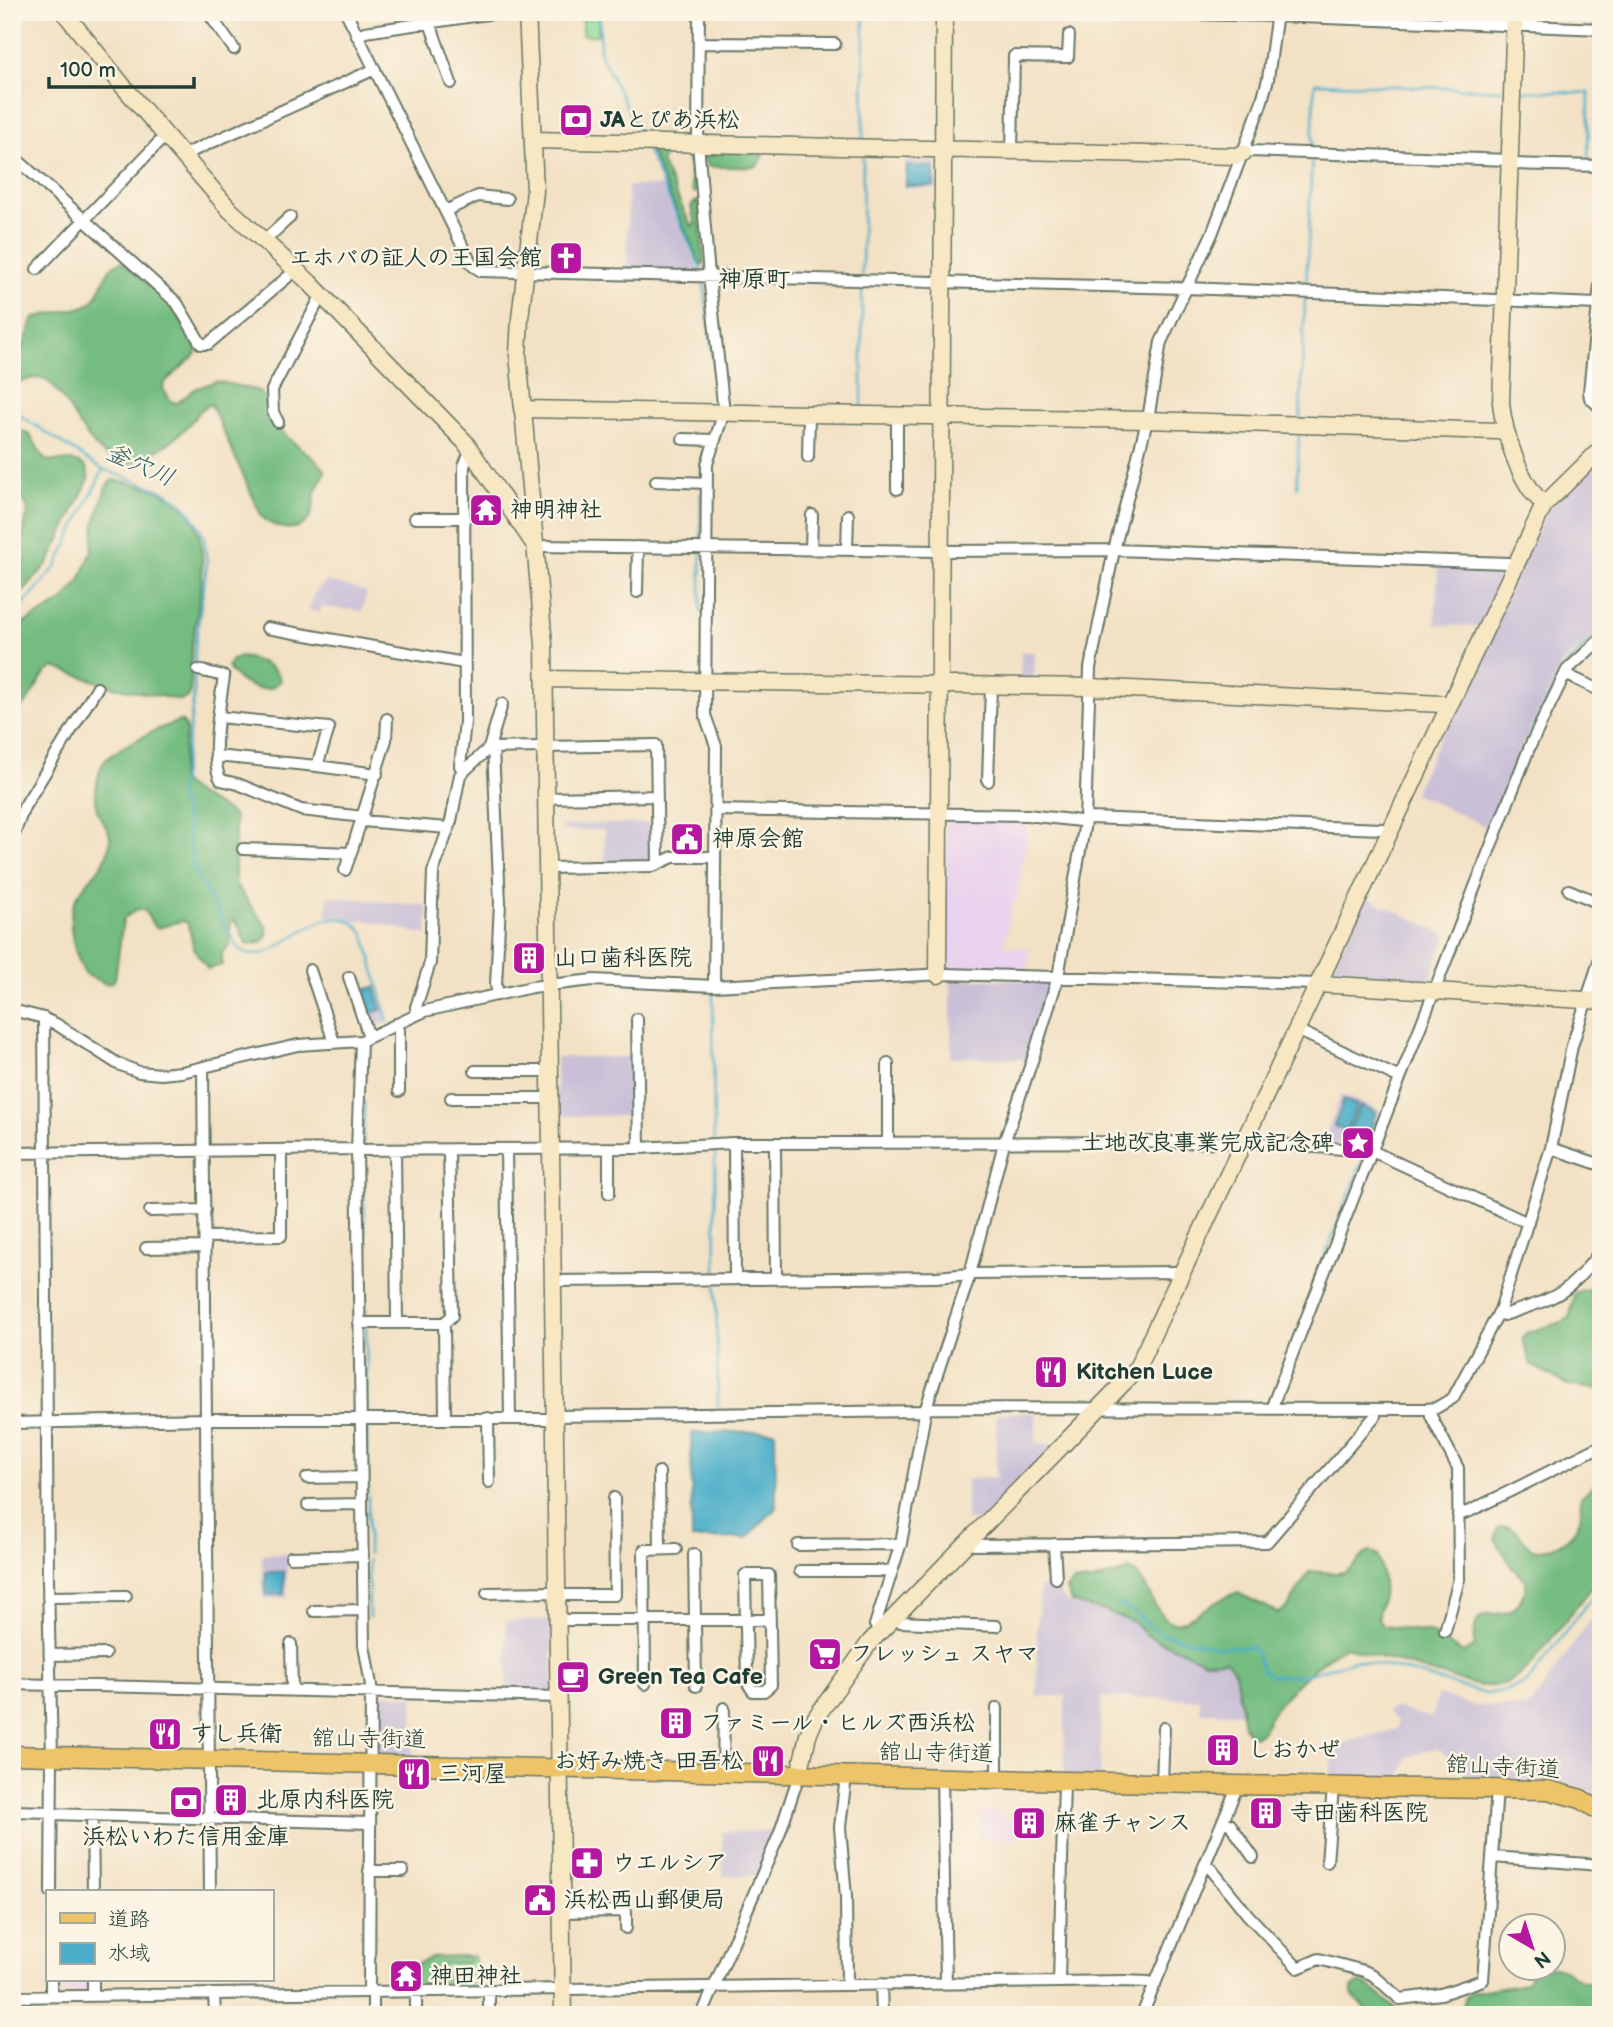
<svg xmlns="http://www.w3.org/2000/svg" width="1613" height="2027" font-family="'Balsamiq Sans','Klee One',sans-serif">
<rect width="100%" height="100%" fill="#fcf5e5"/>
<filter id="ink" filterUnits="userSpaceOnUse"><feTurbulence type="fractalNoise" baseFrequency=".0143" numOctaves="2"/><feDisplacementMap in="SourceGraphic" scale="14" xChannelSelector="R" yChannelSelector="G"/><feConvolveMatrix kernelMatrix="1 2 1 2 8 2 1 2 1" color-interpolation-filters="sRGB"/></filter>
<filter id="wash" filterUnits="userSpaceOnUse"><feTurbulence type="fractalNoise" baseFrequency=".00686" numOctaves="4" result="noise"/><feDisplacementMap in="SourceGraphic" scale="28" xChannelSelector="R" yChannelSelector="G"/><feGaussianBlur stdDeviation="1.57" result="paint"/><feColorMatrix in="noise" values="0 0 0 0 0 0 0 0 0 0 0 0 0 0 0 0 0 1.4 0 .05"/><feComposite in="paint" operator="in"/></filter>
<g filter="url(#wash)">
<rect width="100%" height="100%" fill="#f2e1c4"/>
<!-- built -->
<path fill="#e9d2ed" d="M946 818 1027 819 1025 850 1016 902 1012 903 1004 947 1029 948 1028 972 948 970 945 968Z
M979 1811H999L1002 1813V1819H1018V1839L979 1838Z
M55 1980H90V1992H57Z"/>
<!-- industrial -->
<path fill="#c9bfd7" d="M905 153 936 154 938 189 904 188Z
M628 186H662L700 272 627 271Z
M1601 456V627L1562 663 1523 743 1489 828 1414 793 1548 508Z
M1438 565 1506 567 1481 626 1435 625Z
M326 581 367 592 362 611 321 607 320 613 309 610 313 595Z
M1021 652H1035L1034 681H1020Z
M653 823 654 862H605L604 830 562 831V825Z
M328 896 428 906 427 935 366 920 357 922 342 916H326Z
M1365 897 1447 935 1427 986 1328 977Z
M951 979 1050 981 1052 984 1029 1059 951 1057Z
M377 985 387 1022 371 1030 358 990Z
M556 1057H634L635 1116H557Z
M1341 1095 1380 1110 1366 1146 1323 1143Z
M996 1413H1036V1444H1058L983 1520H966V1479L996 1478Z
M287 1554V1598L263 1599 262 1555Z
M1057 1580 1060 1594 1066 1602 1106 1611 1133 1623 1148 1636 1203 1661 1226 1660 1235 1672 1241 1713 1200 1712V1699L1101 1697 1100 1777 1064 1776 1065 1696H1037V1632L1040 1588Z
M1601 1605V1795L1561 1782 1475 1780 1442 1751 1434 1748 1408 1757 1399 1779 1331 1782 1332 1746 1397 1729V1721L1387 1711 1395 1708 1432 1718 1438 1695 1475 1706 1526 1707 1534 1701Z
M552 1620 553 1693H507L506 1621Z
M373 1695 414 1696 412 1760 374 1759Z
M777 1831 759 1875 723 1876 722 1832Z"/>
<!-- green -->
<path fill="#90dc99" stroke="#588c66" stroke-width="2" d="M583 12 599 13 598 35H582Z
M474 1956V1986L435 1987V1957Z"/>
<!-- forest -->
<path fill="#74bc81" stroke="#4a7c5a" stroke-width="2" d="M650 150 695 151 698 191 695 193 692 190 689 163 685 155 666 154 661 162 691 226 695 224 691 206 696 201 699 203 704 265 700 264Z
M710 150 760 153 763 157 757 166C752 168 715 167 708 166L703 157Z
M123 261 173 307 196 345 198 349 194 356 164 383 163 389 171 401 177 403 195 389 217 381 259 391C271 400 269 413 277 425 288 443 312 453 325 470 325 478 319 482 316 490 313 497 315 505 312 512 304 535 277 531 262 517L211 404C202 406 197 415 191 422 176 440 152 456 130 464 84 458 77 407 46 379L33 378 12 385V365L21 354 33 319C48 311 82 312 93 301 105 289 102 267 123 261Z
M12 427 30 435 45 460C61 463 92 454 88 481L49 562 12 604V565L17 559 28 512 27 506 12 487Z
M112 480C124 480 137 485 149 488 225 507 200 589 192 644 190 661 193 680 189 697L181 700 113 687 54 667 45 673 25 705 12 712V638L24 623 62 602 80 580 92 551 95 524 106 487Z
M239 657C253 658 276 665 280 680 269 700 233 682 228 666L232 660Z
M181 721 185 725 186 731 180 779C195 800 223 803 235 818V884L266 926C271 940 258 946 246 943L236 922 231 921 230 946 222 952V965L208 969 194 949 188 923 181 921 158 928 154 926 144 910 137 909 123 919 115 979 113 982 106 984 85 974C75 955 65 922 75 901 85 878 111 867 110 837 109 828 101 821 98 813 93 801 97 777 102 765 109 751 164 725 181 721Z
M1601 1288V1389L1570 1386 1531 1365 1522 1338 1526 1333 1565 1321 1570 1316 1574 1294 1581 1290Z
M1601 1478V1576L1529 1667C1512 1683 1498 1689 1475 1685L1346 1647C1328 1652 1288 1692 1276 1707 1268 1717 1266 1732 1254 1737L1248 1734 1244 1726 1235 1672 1226 1660 1204 1661 1148 1636 1133 1622 1106 1611 1077 1604 1071 1601 1066 1589 1074 1582 1092 1581 1131 1570C1152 1580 1154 1632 1184 1621L1229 1595 1238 1593 1279 1613 1288 1607 1309 1572C1320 1570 1333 1575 1344 1572 1355 1568 1359 1556 1370 1551L1378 1556C1382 1567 1384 1584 1383 1595 1382 1609 1372 1613 1383 1626L1429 1632 1463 1653 1474 1647C1476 1638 1472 1626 1479 1619 1491 1608 1511 1623 1522 1597 1525 1591 1527 1587 1526 1580L1513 1568 1495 1539 1498 1528C1515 1521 1521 1539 1532 1549 1549 1554 1576 1537 1580 1519 1582 1512 1580 1504 1581 1497Z
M467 1956 470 1960 467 1963H446L442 1965V1978L457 1982V1986L388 1985 390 1983H412L416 1964 435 1957Z
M1554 1967C1572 1969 1583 1991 1601 1978V2015H1460L1466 1996 1472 1992 1520 1984 1526 1982 1536 1968Z
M1358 1983H1364L1369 1986 1403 2015H1371L1352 1994V1988Z"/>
<!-- water -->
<path fill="#4aadc9" stroke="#34757e" stroke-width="2" d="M907 166 934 167V186H906Z
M375 987 381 1010 366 1014 360 991Z
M1344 1100 1357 1105 1347 1131 1334 1126Z
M1360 1106 1376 1112 1366 1139 1349 1132Z
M775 1431 776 1508 747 1538 692 1539 691 1433Z
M266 1572H284V1594L266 1595Z"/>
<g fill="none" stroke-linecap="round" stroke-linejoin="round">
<!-- stream -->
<path stroke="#4aadc9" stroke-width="2.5" d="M748 12 864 13 863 142
M600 14V54L641 136
M600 15 614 12
M1518 91 1589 93 1588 162
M1312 148 1315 83 1505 90
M647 150 702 271
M862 276 863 153
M704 282 714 371
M862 284V409
M1306 289 1312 157
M12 410 100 468 166 492 186 507 200 527 204 539 207 563 195 646 194 695 189 732 179 796 187 822 194 870 237 946C247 956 255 956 268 952 296 938 340 894 365 936L388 1022
M1300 420 1305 297
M710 437 715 417
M701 480 702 463 707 447
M1297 487 1299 431
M701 542V493
M701 612V553
M12 625 23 605 56 567 103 470
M1562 669 1601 631
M1527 741 1558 678
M713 993 714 1141
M365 1052 370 1044 388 1032
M363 1145 364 1102
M1368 1146 1378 1120
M715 1147 716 1275
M364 1156V1185
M364 1190 365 1236
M365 1241V1248
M365 1253V1266
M365 1272V1286
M1316 1278 1365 1155
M716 1284 718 1410
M365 1292 366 1305
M366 1311V1320
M366 1327 367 1413
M367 1425 368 1492
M368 1497V1554
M368 1560 369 1617
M1119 1604 1136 1613 1150 1627 1163 1634 1218 1647H1251L1256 1652 1263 1671 1271 1676H1302L1356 1660 1403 1670 1486 1694 1504 1691 1523 1684 1532 1676 1601 1585"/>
</g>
</g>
<g filter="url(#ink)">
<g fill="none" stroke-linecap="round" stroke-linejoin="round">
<!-- street casing -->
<g stroke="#697666" stroke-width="14">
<path id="street" d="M208 12 214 21 230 12
M346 12 472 265 481 271 1186 288 1598 304
M699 12 698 143 709 276 724 412 707 464 705 715 716 746 714 986
M1110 12 1276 16 1601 29
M214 21 234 49
M430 23 451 83
M357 36 365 32 501 12
M699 43 835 44
M1012 151 1014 56 1068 57 1069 35
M1243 153 1249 151 1510 160
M12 155 177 303 201 344H208L296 270
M183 157 188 153 375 69
M1510 164 1601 166
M445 211 478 196 507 199
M263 242 290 217
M37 269 165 136
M1601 275 1589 392 1590 398 1601 408
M278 422 273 412 272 390 319 300 323 296
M683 439 715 440
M808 457 809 415
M656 481 707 483
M897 489V416
M415 518H463
M536 546 941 551 1114 550 1509 563 1515 566
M811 550 812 515
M847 550 848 515
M637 592 638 547
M267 628 464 663
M198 670 224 676C221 698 209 763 221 780L238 784 301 810 364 817
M1565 674 1601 691
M219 717 329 728 317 766
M489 748 502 704
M493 748 500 903 496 985 498 995
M216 756 317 766 377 774
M464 771 460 766 465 722 464 466 468 456 473 452
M988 781 991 686
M546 798 657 796
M715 810 1027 815 1080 821 1090 818 1383 829 1390 832
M362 821 448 828
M12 840 24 807 97 688
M243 849 351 853 386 740 387 719
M547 868 653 866 673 857H715
M345 870 351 853
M1569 890 1601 904
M310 970 334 1042
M349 977 369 1037
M12 1010 40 1017 56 1024 118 1064 139 1072 161 1074 182 1072 298 1045 361 1041 425 1011 532 987 593 980 714 986 944 974 1318 984
M417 1014 416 1007 430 963 433 872 451 821 460 775 489 748 656 745 658 864
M44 1018 48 1582 52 1756 51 1892
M637 1019 639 1148
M396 1024 399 1031V1091
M1297 1030 1400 1078
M361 1041 357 1150 364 1645 371 1685 369 1991
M203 1067 210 1892
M475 1071H550
M451 1098H551
M888 1142V1063
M734 1143 735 1279
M775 1143 776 1279
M609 1148V1193
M1551 1148 1601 1165
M506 1149 510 1418
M357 1150 639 1148 734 1143 1244 1142 1372 1151 1528 1223
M395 1150 397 1323
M12 1153 357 1149
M150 1211 205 1210
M205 1237 281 1236V1150
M146 1248 205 1247
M553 1281 936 1277 970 1274 1175 1272 1182 1276
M1498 1313 1504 1315C1556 1297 1567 1297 1601 1250
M359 1323H444L452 1316 449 1150
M444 1323 445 1418
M1274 1408V1401L1530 746 1567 670 1601 639
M1430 1409 1431 1416 1458 1468 1459 1579 1445 1631
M555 1416 920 1411 932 1408 1426 1409 1436 1408 1453 1398 1500 1310 1551 1148 1572 1046 1601 955
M488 1418 489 1482
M12 1423 207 1419H555
M659 1472 660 1549
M307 1478 361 1477
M308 1505 362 1504
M1458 1515 1470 1511 1601 1446
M970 1541 974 1545 1267 1542 1375 1416V1409
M1054 1544 1056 1578
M798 1545 901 1544
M694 1554 696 1686
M291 1557 363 1555
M800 1571H892
M745 1575H769L771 1685 764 1691H753L747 1682Z
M487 1593 558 1592
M558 1595H615L614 1498
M48 1597 126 1596
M314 1611 363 1610
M894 1617 900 1622 996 1626
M558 1620H770
M880 1631 875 1625 901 1543 926 1408 970 1274 1004 1143 1033 1058 1058 977 1085 822 1090 668 1114 550 1149 413 1161 342 1212 234 1261 104 1268 79 1277 12
M291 1644 292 1691
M50 1655 105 1654
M12 1684 559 1697
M645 1684 644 1550 676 1549
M997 1708V1779
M723 1772 724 1708
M846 1776 840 1827 846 1897 847 1984
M942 1778 946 1983
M1162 1783 1164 1728
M12 1811 50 1812
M50 1814 369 1823
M92 1815 93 1892
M1223 1822 1230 1824 1253 1857
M1492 1857 1601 1865
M1327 1862 1333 1787
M1206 1866 1211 1869 1248 1915 1298 1968 1319 1959 1364 1971 1373 1975 1400 1999 1441 1994 1483 1980 1497 1789
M369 1871H403
M562 1912 626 1911V1928
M51 1980V1996
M93 1980V1995
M1059 1982 1064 1781
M881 1984 882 2015
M489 1990V2015
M373 1991V2015
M416 1991V2015
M214 1994 215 2015
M12 1997 1123 1981 1149 1982 1155 1985
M702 2015 779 1835 799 1775
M1142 2015 1235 1792V1785"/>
</g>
<!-- secondary casing -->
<g stroke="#697666" stroke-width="19">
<path id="secondary" d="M64 12 123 86 230 210 309 282 465 442 534 544
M527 12 535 191 520 318 518 354 544 644 563 2015
M1515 12 1501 403C1504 433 1520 485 1544 504
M533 140 1236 156 1243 153
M522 409 1147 420 1496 431 1505 429
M545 679 1089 687 1442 704 1449 707
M938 975 944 12
M1318 984 1601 1001
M799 1775 808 1735 816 1717 870 1642 1136 1370 1544 505 1601 449"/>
</g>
<!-- primary casing -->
<g stroke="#697666" stroke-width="21">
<path id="primary" d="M12 1755 1235 1785 1548 1790 1581 1799 1601 1812"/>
</g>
<!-- street -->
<use href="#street" stroke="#fff" stroke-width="10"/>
<!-- secondary -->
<use href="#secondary" stroke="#f8e7c3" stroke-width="16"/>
<!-- primary -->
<use href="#primary" stroke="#eec469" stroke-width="18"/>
</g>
</g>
<!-- icons -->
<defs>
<g id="bank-square" transform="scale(1.75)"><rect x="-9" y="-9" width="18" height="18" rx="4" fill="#b5179e" stroke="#fcf5e5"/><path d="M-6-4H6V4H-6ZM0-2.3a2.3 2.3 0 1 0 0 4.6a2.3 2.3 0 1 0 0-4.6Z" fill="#fff"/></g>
<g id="church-square" transform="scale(1.75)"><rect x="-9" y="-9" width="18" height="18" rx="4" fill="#b5179e" stroke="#fcf5e5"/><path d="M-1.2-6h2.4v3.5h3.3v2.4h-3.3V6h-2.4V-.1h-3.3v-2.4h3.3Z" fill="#fff"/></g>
<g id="temple-square" transform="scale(1.75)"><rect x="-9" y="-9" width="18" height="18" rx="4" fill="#b5179e" stroke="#fcf5e5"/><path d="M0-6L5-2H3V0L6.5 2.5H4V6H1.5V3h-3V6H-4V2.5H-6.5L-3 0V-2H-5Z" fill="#fff"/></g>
<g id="civic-square" transform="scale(1.75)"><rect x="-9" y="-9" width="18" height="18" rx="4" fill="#b5179e" stroke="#fcf5e5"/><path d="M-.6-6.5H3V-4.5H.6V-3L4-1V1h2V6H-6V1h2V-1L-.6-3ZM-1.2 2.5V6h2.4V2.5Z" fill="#fff"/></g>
<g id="building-square" transform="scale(1.75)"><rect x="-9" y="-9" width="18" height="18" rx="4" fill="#b5179e" stroke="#fcf5e5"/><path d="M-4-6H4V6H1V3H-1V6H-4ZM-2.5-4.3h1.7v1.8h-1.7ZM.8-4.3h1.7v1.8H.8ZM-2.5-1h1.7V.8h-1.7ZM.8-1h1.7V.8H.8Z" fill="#fff"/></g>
<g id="sight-square" transform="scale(1.75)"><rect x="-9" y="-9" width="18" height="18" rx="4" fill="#b5179e" stroke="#fcf5e5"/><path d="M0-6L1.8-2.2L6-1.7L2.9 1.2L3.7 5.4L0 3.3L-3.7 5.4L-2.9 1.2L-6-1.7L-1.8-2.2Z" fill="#fff"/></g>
<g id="restaurant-square" transform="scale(1.75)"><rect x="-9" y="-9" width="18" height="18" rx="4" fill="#b5179e" stroke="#fcf5e5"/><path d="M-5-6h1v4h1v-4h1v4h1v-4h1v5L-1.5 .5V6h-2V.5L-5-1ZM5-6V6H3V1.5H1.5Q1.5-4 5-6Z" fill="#fff"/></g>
<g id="supermarket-square" transform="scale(1.75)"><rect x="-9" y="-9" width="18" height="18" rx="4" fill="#b5179e" stroke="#fcf5e5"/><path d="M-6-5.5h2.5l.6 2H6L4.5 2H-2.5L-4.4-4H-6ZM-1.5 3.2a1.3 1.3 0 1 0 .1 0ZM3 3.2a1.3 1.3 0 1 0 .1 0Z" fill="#fff"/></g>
<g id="cafe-square" transform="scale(1.75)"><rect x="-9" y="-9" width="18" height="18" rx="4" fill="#b5179e" stroke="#fcf5e5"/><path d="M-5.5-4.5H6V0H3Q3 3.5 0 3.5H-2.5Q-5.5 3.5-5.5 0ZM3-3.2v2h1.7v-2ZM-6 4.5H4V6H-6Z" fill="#fff"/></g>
<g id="pharmacy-square" transform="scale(1.75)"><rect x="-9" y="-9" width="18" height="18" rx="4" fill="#b5179e" stroke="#fcf5e5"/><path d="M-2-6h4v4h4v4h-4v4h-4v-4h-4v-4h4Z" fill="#fff"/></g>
</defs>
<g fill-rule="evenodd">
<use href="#bank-square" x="576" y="120"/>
<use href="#church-square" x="566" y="258"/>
<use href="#temple-square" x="486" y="510"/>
<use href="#civic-square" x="687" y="839"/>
<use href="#building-square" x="529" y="958"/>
<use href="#sight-square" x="1358" y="1143"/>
<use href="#restaurant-square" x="1051" y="1372"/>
<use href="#supermarket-square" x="825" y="1654"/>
<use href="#cafe-square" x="573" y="1677"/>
<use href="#building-square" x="676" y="1723"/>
<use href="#restaurant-square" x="165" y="1734"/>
<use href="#building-square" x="1223" y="1750"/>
<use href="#restaurant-square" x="768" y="1761"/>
<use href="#restaurant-square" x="414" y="1774"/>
<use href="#building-square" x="231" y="1800"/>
<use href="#bank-square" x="186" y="1802"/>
<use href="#building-square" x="1266" y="1813"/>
<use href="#building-square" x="1029" y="1823"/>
<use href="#pharmacy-square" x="587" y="1863"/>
<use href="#civic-square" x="540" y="1900"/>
<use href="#temple-square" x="406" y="1976"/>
</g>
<g text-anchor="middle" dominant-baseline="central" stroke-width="5" stroke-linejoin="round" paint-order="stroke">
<!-- poi labels -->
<g font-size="23" font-weight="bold" fill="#1f3d34" stroke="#fcf5e5" text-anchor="start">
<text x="600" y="120">JAとぴあ浜松</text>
<text x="542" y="258" text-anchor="end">エホバの証人の王国会館</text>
<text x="510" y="510">神明神社</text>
<text x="712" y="839">神原会館</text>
<text x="554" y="958">山口歯科医院</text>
<text x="1334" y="1143" text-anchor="end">土地改良事業完成記念碑</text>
<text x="1076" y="1372">Kitchen Luce</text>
<text x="850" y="1654">フレッシュ スヤマ</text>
<text x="598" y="1677">Green Tea Cafe</text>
<text x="700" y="1723">ファミール・ヒルズ西浜松</text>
<text x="190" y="1734">すし兵衛</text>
<text x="1248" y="1750">しおかぜ</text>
<text x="744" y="1761" text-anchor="end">お好み焼き 田吾松</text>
<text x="438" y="1774">三河屋</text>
<text x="256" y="1800">北原内科医院</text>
<text x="1290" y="1813">寺田歯科医院</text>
<text x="1054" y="1823">麻雀チャンス</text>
<text x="186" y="1837" text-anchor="middle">浜松いわた信用金庫</text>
<text x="612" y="1863">ウエルシア</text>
<text x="564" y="1900">浜松西山郵便局</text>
<text x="430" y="1976">神田神社</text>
</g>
<!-- street labels -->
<g font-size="23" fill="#1f3d34" stroke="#fcf5e5">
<text transform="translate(369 1739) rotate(1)">舘山寺街道</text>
<text transform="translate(936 1753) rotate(1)">舘山寺街道</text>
<text transform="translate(1503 1767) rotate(3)">舘山寺街道</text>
</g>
<!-- neighbourhood labels -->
<g font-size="24" font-weight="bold" fill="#1f3d34" stroke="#fcf5e5">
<text x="754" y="279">神原町</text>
</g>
<!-- water labels -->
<g font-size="24" font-style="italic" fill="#2c5f61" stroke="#fcf5e5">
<text transform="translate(140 465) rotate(24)">釜穴川</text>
</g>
</g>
<!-- margin -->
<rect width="1613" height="2027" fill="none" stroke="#fcf5e5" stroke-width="42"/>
<!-- legend -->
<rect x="46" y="1890" width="228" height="91" fill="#fcf5e5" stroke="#a4ab9e" stroke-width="2"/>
<rect x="60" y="1913" width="35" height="10" fill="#eec469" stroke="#a4ab9e" stroke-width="2"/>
<text x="108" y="1926" font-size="21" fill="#1f3d34">道路</text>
<rect x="60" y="1943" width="35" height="21" fill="#4aadc9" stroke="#a4ab9e" stroke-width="2"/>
<text x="108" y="1960" font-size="21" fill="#1f3d34">水域</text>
<!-- north arrow -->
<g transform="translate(1532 1947) rotate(141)"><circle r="33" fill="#fcf5e5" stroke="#a4ab9e" stroke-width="2"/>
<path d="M0-5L12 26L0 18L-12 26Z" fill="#b5179e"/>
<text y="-10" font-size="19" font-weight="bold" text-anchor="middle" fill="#1f3d34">N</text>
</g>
<!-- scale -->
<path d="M49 77v10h145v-10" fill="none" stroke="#1f3d34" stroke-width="3.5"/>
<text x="60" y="77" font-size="21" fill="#1f3d34" stroke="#fcf5e5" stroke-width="5" paint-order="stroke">100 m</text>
</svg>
